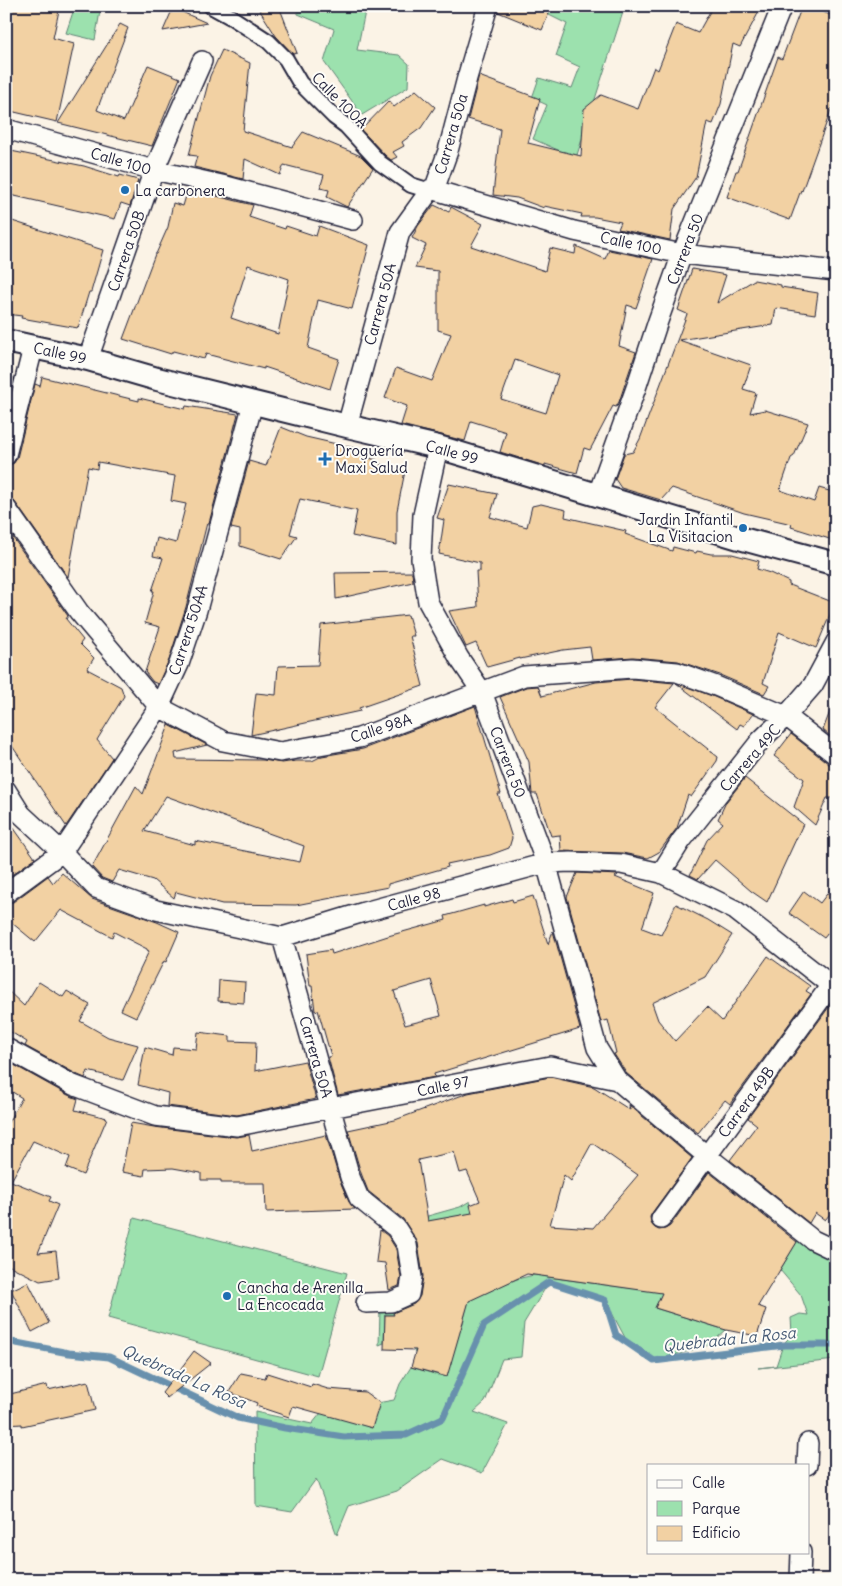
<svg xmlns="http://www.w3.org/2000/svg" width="842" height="1586" font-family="Delius,sans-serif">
<rect width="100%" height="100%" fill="#fbf3e6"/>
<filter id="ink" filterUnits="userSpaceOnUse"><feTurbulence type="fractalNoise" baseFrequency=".02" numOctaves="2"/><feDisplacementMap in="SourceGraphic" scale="10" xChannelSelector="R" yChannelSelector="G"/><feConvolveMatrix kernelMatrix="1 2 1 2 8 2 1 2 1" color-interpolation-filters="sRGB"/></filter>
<g filter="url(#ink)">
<!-- green -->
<path fill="#9ce1ae" stroke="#5f8274" d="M75 6H101L95 40 66 33Z
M296 6H364L366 7 357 50 399 55 409 64 408 87 362 115 324 62 334 29 298 14Z
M549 6H625L576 158 533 139 547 105 532 98 539 78 572 88 580 67 556 56 567 24 549 15Z
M470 1201 475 1228 430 1303 415 1353 411 1345V1315H385L384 1343 379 1345 380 1311 400 1300 418 1301 415 1272 422 1269 413 1240 417 1237V1219L460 1207Z
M134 1218 347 1273 318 1376 108 1318Z
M785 1227 836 1244V1360L758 1368 776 1366 783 1345 792 1333 791 1318 800 1314 808 1315 801 1295 780 1270 798 1240Z
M675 1267 655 1308 726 1330 709 1345 654 1361 629 1345 605 1300 549 1282 524 1323 521 1357 502 1359 485 1402 474 1412 508 1424 482 1473 443 1459 397 1491 349 1506 337 1535 316 1479 292 1512 256 1506 255 1412 312 1424 321 1413 394 1400 400 1384 411 1367 438 1375 446 1368 463 1323 469 1297 517 1279 534 1275 629 1288Z"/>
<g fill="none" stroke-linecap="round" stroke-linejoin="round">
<!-- stream -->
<path stroke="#6890ad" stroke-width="7" d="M6 1341 69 1353 109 1357 238 1418 285 1428 344 1437 406 1435 443 1418 484 1325 549 1282 605 1300 616 1335 654 1361 784 1345H836"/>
</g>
<!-- building -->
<path fill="#f2d1a3" stroke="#22223b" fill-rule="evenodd" d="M6 6H60L53 38 74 44 57 122 6 110Z
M257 6H279L297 53 293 54 276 36Z
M499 6H552L542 30 498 12Z
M713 6H762L740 47 733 44 721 104 713 124 707 122 696 177 674 209 670 240 618 229 621 222 595 217H581L582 214 544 206V208L517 198 493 195 500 129 468 119 479 76 540 99 528 143 581 156 584 109 601 95 638 109 654 67 658 70 676 24 698 33Z
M802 6H807L836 17V96L802 191 801 190 790 220 727 197 736 171H738L778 57 782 59Z
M173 8 207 23 163 31Z
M120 24 128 28 97 110 124 121 148 65 180 78 152 146 58 123Z
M222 50 250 63 243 131 292 147 303 132 361 156 373 168 347 207 327 197 329 190 320 188 324 175 284 165 280 175 245 159 243 179 194 167 197 156 189 155 210 76Z
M416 90 435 107 421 128 402 142 404 146 393 152 397 157 391 160 386 156 361 130 389 101 394 107Z
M6 150 84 166 119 177 120 175 138 180 130 206 121 203 115 219 6 194Z
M188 189 253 205 249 217 285 229 286 226 316 236 319 226 369 245 352 309 318 300 308 348 339 359 330 389 264 367V369L206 354 204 359 173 351 171 354 123 339 155 254H156L168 227 173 203 183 206ZM248 265 289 279 278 334 231 318Z
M434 205 449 212 451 207 483 224 471 246 545 271 550 248 575 254 576 246 605 259 609 250 653 259 636 308 627 305 619 346 636 352 626 381 619 402 616 407 613 406 590 450 584 448 577 473 545 464V466L500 452 506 432 471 421 465 441 401 425 407 406 385 398 396 368 432 381 451 334 438 330V271L415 268 426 245 412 238 418 226ZM515 360 558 375 546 413 501 399Z
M6 219 103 250 91 292H89L78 328 21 318 22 316 6 314Z
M692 269 726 275 717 303 754 280 781 285V287L818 293 815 314 776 308 773 325 679 340 751 365 743 389 756 393 750 413 765 410 808 423 794 456 791 458 780 490 814 502 819 488 836 493V541L791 527 792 524 744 513 672 488 661 500 621 488 615 479 624 454 633 452 640 439 687 314 678 310Z
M6 375 14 378 6 408Z
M42 377 139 401V398L185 409 186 406 238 414 209 523H207L186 607 169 660 158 684 153 682 145 672 160 627 145 623 154 591H152L163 558 153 556 157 538 176 543 186 504 171 501 175 476 98 462 97 469 88 467 68 577 15 502 11 498 6 497V466L14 463 17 458 35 384 40 386Z
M281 427 306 437 354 448 353 454 377 460 376 463 405 471 397 511V545L352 536 357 511 300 499 290 534 297 536 281 559 240 546V530L231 528 249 461 266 466Z
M449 484 497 494 490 517 527 527 532 506 541 504 566 510 565 517 626 531 625 534 672 551 673 547 696 553 697 551 711 554H732L759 561 757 569 770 573 789 582V585L835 603 816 648 779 632 763 683 769 686 764 694 720 675 678 661 633 657 592 660 590 647 563 650 520 659V658L487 667 476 643 466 647 449 611 478 607 476 571H480V563L439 554 444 520 437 518Z
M6 528 68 616 66 619 83 640 80 644 94 658 87 669 121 687 124 696 97 740 112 758 66 826 6 737Z
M412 572 413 582 336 599 335 573Z
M408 615 414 636H410L423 686 359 708 360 711 251 735 256 693 276 695 278 666 318 665 321 625Z
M632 679 674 683 655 707 718 757 717 761 691 797 688 795 677 828 659 852 648 858 622 853 561 851 560 835 551 836 537 794H532L529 762 500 697 526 687 538 686 542 696 596 682Z
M676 683 712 696 753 714 744 726 740 724 737 729Z
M834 701H836V741L823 730Z
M475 706 501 794H498L512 838 509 848 490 855 447 864 448 867 388 884V887L296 905 222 904 176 892 174 898 153 880 119 870 112 882 102 878 92 867 136 786 143 794 169 725 207 745 175 753 176 759 263 760 282 763 296 761H312L322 756 363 749ZM166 796 304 846 300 862 195 841V845L144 831Z
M791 734 829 764 836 766V798H827L815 825 794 807 804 779 774 756Z
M745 778 803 824 767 902 751 891 715 860 698 879 690 875 707 840 723 823 718 819 726 802Z
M6 817 35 858 6 879Z
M62 873 92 899 157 922 179 932 166 962 164 961 136 1017 121 1010 149 951 147 950V949L114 932 112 937 61 910 35 942 6 918V904L13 902 48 876 53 883Z
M577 873 618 875 615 877 654 893 642 928 661 935 676 904 708 920 732 935 705 977 652 1003 658 1020 675 1041 707 1007 722 1021 768 956 810 986 806 991 811 994 730 1104 725 1100 698 1133 626 1073 614 1054 616 1053 608 1020 601 1022 567 897Z
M836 882V923L824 938 789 913 804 891 820 903Z
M533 896 548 944 553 931 580 1029 434 1074 435 1077 338 1095 328 1057 331 1056 318 1010 315 1011 312 986H310L306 954 331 950 332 954 388 936 446 920 445 916 484 905V907L512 899 513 902ZM431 980 441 1016 405 1025 394 991Z
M219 980 245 982 244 1003 218 1001Z
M39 982 63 997 67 991 90 1005 80 1021 108 1037 138 1045 123 1080 88 1071 85 1078 78 1075 25 1046 27 1042 6 1029V989L24 1006Z
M829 1007 836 1011V1207L825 1220 815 1213 809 1223 730 1160 757 1125 748 1118Z
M198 1032 230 1036V1041L256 1042 255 1071 305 1061 316 1099 237 1115 167 1106 168 1093 138 1085 145 1047 172 1055 173 1047 196 1049Z
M14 1065 68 1095 78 1099 75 1110 107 1118 83 1175 66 1168 70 1157 33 1141 11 1181 51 1197 49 1201 58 1205 38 1253 56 1251 59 1278 40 1281 6 1264V1126L22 1098 6 1088V1078Z
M550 1077 594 1087 630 1110 629 1105 692 1158 652 1213 650 1217 651 1223 655 1228 659 1230 665 1229 670 1226 709 1172 797 1242 758 1306 766 1309 757 1336 726 1330 655 1308 662 1293 527 1274 469 1301 447 1377 411 1367 416 1350 384 1349 385 1315H394L393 1313 414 1304 420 1296 423 1276 418 1243 403 1219 368 1191 361 1173 348 1130 395 1120 468 1093ZM592 1143 638 1175 593 1228 550 1225 564 1175 571 1181ZM454 1152 460 1173 467 1171 480 1201 470 1205 472 1213 428 1221 418 1160Z
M131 1123 154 1127 236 1137 249 1135 252 1151 326 1135 340 1181 349 1202 355 1209 266 1212 265 1183H221V1180H201V1173L173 1168 145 1169 144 1176 122 1172Z
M380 1230 388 1236 396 1249 401 1277 399 1286 389 1290 385 1263 376 1262Z
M28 1282 49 1323 32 1332 11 1290Z
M194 1351 211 1363 167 1398 162 1393Z
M241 1373 265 1378 267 1373 311 1387 312 1384 328 1389 365 1392 380 1403 372 1428 293 1406 289 1417 256 1406 257 1403 229 1392Z
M88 1381 95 1410 22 1426V1424L6 1425V1395L47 1385 48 1390Z"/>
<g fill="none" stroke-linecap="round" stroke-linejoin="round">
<!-- pedestrian casing -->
<g stroke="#22223b" stroke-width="18">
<path id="pedestrian" d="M211 6 231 17 268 41 286 59 300 83 334 117 346 126 380 163 411 185 424 189H431"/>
</g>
<!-- minor casing -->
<g stroke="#22223b" stroke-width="22">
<path id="minor" d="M6 129 154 170 226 186 353 220
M434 190 448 151 467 78 488 6
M88 359 154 170 202 61
M347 426 400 232 431 189 574 231 682 254 836 271
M438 447 423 515 421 559 428 602 459 658 482 692 546 863 597 1048 617 1080
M6 455 33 348
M598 494 637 385 658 321 682 254 782 6
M6 508 79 612 159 707 223 741 280 752 359 738 524 676 632 668 677 672 716 686 786 716 836 755
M6 790 21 814 62 852 96 888 156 910 282 937 364 912 546 863 571 862 621 864 661 873 735 910 836 989
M661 873 681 841 761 740 786 716 813 685 836 642
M6 893 62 852 159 707 179 664 197 610 253 403
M282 937 350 1177 359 1198 396 1228 407 1245 412 1277 409 1294 391 1302 366 1303
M6 1048 73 1085 155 1116 237 1126 550 1066 617 1080 707 1156 813 1240 836 1251
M661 1219 831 985
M807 1465 808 1443
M800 1580 801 1552"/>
</g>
<!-- tertiary casing -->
<g stroke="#22223b" stroke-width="26">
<path id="tertiary" d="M6 341 88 359 157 379 347 426 438 447 739 538 836 564"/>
</g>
<!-- pedestrian -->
<use href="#pedestrian" stroke="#fdfcf7" stroke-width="14"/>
<!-- minor -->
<use href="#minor" stroke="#fdfcf7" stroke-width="19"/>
<!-- tertiary -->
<use href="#tertiary" stroke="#fdfcf7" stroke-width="22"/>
</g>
</g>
<!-- markers -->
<g fill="#1f6fb2" stroke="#fdfcf7" stroke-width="2">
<circle cx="125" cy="190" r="5"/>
<path d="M322.5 451.5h5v5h5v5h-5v5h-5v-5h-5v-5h5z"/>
<circle cx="743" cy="528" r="5"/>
<circle cx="227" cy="1296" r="5"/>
</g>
<g text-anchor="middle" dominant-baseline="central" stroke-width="4" stroke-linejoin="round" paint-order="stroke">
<!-- street labels -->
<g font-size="15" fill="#22223b" stroke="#fdfcf7">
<text transform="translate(340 100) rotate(45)">Calle 100A</text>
<text transform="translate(451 134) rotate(-74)">Carrera 50a</text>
<text transform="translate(121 161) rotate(16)">Calle 100</text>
<text transform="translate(631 243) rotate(12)">Calle 100</text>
<text transform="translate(685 249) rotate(-69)">Carrera 50</text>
<text transform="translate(126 251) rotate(-71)">Carrera 50B</text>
<text transform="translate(380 304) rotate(-75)">Carrera 50A</text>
<text transform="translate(60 353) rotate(12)">Calle 99</text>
<text transform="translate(452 452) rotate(15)">Calle 99</text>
<text transform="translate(188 630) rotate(-72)">Carrera 50AA</text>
<text transform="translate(381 728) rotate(-18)">Calle 98A</text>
<text transform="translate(750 758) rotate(-49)">Carrera 49C</text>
<text transform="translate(508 762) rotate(69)">Carrera 50</text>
<text transform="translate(414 899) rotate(-15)">Calle 98</text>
<text transform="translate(316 1057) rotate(74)">Carrera 50A</text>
<text transform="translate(443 1086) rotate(-11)">Calle 97</text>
<text transform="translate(746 1102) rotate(-54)">Carrera 49B</text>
</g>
<!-- poi labels -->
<g font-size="15" fill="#22223b" stroke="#fdfcf7" text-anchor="start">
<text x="135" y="190">La carbonera</text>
<text x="335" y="450">Droguería<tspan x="335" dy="17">Maxi Salud</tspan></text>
<text x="733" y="519" text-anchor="end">Jardin Infantil<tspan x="733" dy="17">La Visitacion</tspan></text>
<text x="237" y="1287">Cancha de Arenilla<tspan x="237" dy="17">La Encocada</tspan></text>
</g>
<!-- water labels -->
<g font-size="16" font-style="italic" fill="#455974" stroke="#fdfcf7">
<text transform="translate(729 1339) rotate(-6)">Quebrada La Rosa</text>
<text transform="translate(184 1376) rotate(24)">Quebrada La Rosa</text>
</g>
</g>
<!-- margin -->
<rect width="842" height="1586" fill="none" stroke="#fdfcf7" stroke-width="25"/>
<rect x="12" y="12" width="817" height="1561" fill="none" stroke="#22223b" stroke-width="2" filter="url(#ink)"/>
<!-- legend -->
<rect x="647" y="1464" width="162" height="90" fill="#fdfcf7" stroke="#a5a5ac"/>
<rect x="657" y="1480" width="25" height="8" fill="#fdfcf7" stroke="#a5a5ac"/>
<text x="692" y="1488" font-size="15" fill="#22223b">Calle</text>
<rect x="657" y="1501" width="25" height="15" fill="#9ce1ae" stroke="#a5a5ac"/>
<text x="692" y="1514" font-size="15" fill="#22223b">Parque</text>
<rect x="657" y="1526" width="25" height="15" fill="#f2d1a3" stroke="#a5a5ac"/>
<text x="692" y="1538" font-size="15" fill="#22223b">Edificio</text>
</svg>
